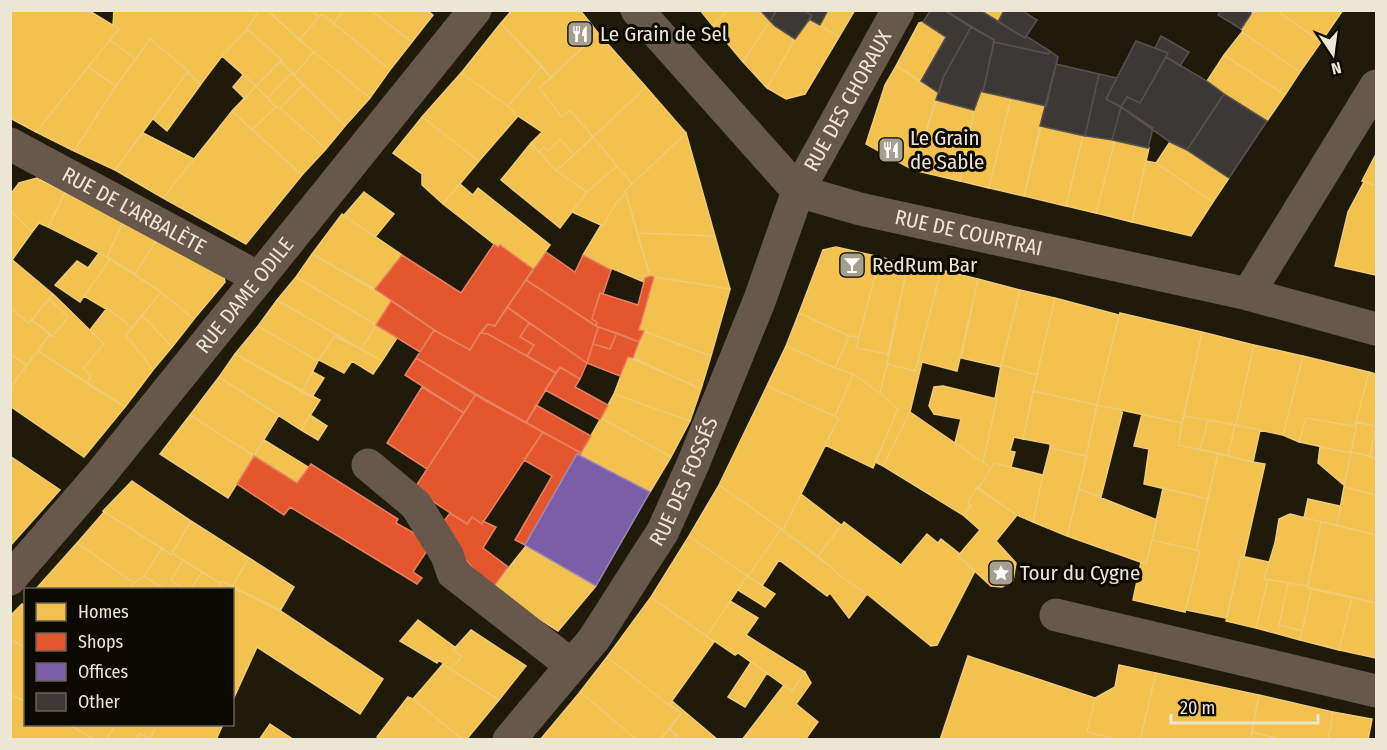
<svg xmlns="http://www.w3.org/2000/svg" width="1387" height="750" font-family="'Fira Sans Condensed',sans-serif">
<rect width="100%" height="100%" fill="#1f1a0a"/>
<!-- homes -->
<path fill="#f2c14e" stroke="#f0cc76" stroke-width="1.5" d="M10 10H88L119 29 36 132 10 118Z
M114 10H259L247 29 222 56 201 84 187 72 188 71 150 39 136 59 110 40 119 29 113 25Z
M259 10H267L314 52 294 75 280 61 282 60 247 29Z
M267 10H310L319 17 299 40Z
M310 10H344L334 23 322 14 319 17Z
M344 10H370L412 42 390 70 334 23Z
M370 10H427L433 15 412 42Z
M512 10H580L598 33 551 78 501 23Z
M700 10H727L713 26Z
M727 10H760L770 21 743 62 713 26Z
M828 10H855L839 37 820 25Z
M980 10H1004L998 22Z
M1254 10H1276L1321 42 1300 72 1242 32 1243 30 1241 29Z
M1276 10H1343L1321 42Z
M322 14 390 70 370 98 299 40Z
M809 19 839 37 805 94 786 99 767 88 795 39Z
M770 21 775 26 795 39 767 88 743 62Z
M923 22 946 37 921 81 896 66 919 23Z
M501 23 542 66 508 106 461 73Z
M247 29 282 60 256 86 222 56Z
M1242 32 1300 72 1285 95 1224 55Z
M598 33 646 87 593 137 570 110 562 117 539 88Z
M150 39 188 71 115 170 74 151 116 86Z
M110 40 136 59 116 86 88 67Z
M314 52 370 98 345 126 294 75Z
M1224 55 1285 95 1267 121 1224 94 1207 81Z
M280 61 292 73 267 98 256 86Z
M542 66 551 78 539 88 562 117 570 110 593 137 574 155 560 139 548 151 544 147 539 152 531 143 542 132 518 116 508 106Z
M896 66 939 93 913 170 866 144 885 85Z
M88 67 116 86 74 151 36 132Z
M187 72 201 84 167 131 153 119Z
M292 73 303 85 280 108 276 107 267 98Z
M461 73 508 106 518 116 479 161 422 117Z
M243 75 256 86 245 99 233 87Z
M303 85 345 126 326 149 280 108Z
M256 86 276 107 252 130 232 111Z
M646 87 686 133 632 184 593 137Z
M981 91 1011 98 989 188 960 181 974 110Z
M1011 98 1046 106 1024 196 989 188Z
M936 100 974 110 960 181 913 170Z
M276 107 280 108 326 149 302 175 252 130Z
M232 111 302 175 246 244 163 198Z
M422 117 479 161 443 204 422 185V174L393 153Z
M1040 126 1083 135 1066 206 1024 196Z
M143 133 194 159 163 198 115 170Z
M686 133 715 236 637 233 625 191Z
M1083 135 1115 140 1096 213 1066 206Z
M593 137 617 166 587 192 556 171Z
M560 139 574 155 556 171 539 152 544 147 548 151Z
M1115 140 1149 148 1132 222 1096 213Z
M1170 142 1186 149 1229 178 1213 202 1156 163Z
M531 143 556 171 587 192 560 228 501 180Z
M1376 154V186L1362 181Z
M1146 161 1156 163 1213 202 1191 236 1132 222Z
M617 166 632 184 625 191 626 193 616 203 603 226 572 212 587 192Z
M37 178 65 192 48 227 39 223 32 232 10 210V195L19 183Z
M1364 182 1376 186V275L1335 266 1348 212Z
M460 184 473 195 478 188 550 245 533 269 500 245 498 247 443 204Z
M65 192 123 222 107 257 48 227Z
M364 192 394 214 375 237 344 215Z
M626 193 650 276 645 278 644 282 611 268V270L583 255 601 225 603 226 616 203Z
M10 210 32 232 12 260 10 258Z
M342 214 402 255 375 289 312 254Z
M123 222 157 239 135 274 107 257Z
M637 233 715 236 730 289 650 276Z
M157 239 223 272 225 282 194 319 161 292 135 274Z
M836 247 880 257 859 337 849 336 799 313 823 250Z
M99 253 110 259 80 302 55 285 77 261 88 268Z
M312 254 391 300 376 325 296 277Z
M880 257 908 264 888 354 856 348Z
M10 258 53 294 29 323 10 308Z
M110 259 161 292 132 328 107 308 106 309 84 296Z
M908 264 941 270 915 371 887 364Z
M941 270 978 279 957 371 918 361Z
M296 277 376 325 361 349 277 300Z
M654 277 730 289 711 356 639 330Z
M978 279 1020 290 1001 367 961 358Z
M1020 290 1055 298 1037 375 1001 365Z
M161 292 194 319 172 347 142 315Z
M53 294 104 344 83 368 91 376 86 383 38 351 50 334 52 337 68 317 49 299Z
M1055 298 1119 315 1097 405 1033 391Z
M49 299 68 317 52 337 32 320Z
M277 300 361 349 334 336 318 361 258 326Z
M10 308 29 323 32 320 50 334 27 365 10 354Z
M107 308 132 328 126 335 153 370 125 407 86 383 91 376 83 368 104 344 90 330Z
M799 313 849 336 835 368 786 346Z
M1120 313 1202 332 1182 423 1097 405Z
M142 315 172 347 153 370 126 335Z
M376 325 397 338 382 361 361 349Z
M258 326 318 361 302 392 235 354Z
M644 331 711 356 701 389 633 358Z
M1202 332 1254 345 1236 425 1184 416Z
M334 336 361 349 382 361 373 374 352 361 344 373 319 360Z
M849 336 859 337 856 348 888 354V362L880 393 853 374 835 368Z
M1254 345 1303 356 1283 435 1236 425Z
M786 346 835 368 853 374 835 416 767 386Z
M38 351 125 407 84 457 10 406V388Z
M10 354 27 365 10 388Z
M235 354 320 400 301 430 219 377Z
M1303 356 1369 372 1356 422 1353 426 1306 418 1299 442 1283 435Z
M628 357 701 389 690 421 614 394Z
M918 361 922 362 910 412 883 466 875 462 898 409 880 393 887 364 915 371Z
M1001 365 1037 375 1023 439 1014 437 1010 451 1015 452 1011 467 994 463 991 468 983 462 997 399H995Z
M313 372 324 378 312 397 302 392Z
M1369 372 1376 374V426L1356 422Z
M853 374 880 393 898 409 873 468 825 445 839 418 835 416Z
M219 377 279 415 254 456 190 415Z
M767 386 839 418 783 530 719 485Z
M943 386 997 399 983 462 955 443 961 419 934 414 929 406 934 387Z
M1033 391 1097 405 1086 456 1050 448V444L1023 439Z
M614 394 690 421 671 457 601 418Z
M1097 405 1123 410 1101 497 1079 489Z
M910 412 991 468 978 489 977 487 968 502 971 506 963 515 883 466Z
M1142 414 1182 423 1178 445 1218 453 1208 499 1144 484 1149 449 1134 446Z
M190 415 254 456 228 498 160 454Z
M310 415 327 426 318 440 301 430Z
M1184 416 1208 420 1200 450 1178 445Z
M601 418 671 457 650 492 580 455Z
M1306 418 1353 426 1356 422H1357L1351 453 1299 442Z
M1208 420 1235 425 1228 456 1200 450Z
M1357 422 1376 426 1370 456 1351 452Z
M1235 425 1260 430 1253 462 1228 456Z
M1376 427V458L1351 452 1370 456Z
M264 440 308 467 297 483 254 456Z
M1320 447 1351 453 1344 485 1318 463Z
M1050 448 1087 456 1067 536 1033 522 1043 475Z
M1351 452 1376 458V495L1344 487Z
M1218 453 1253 462 1265 464 1244 557 1241 556 1226 618 1186 610 1200 551 1196 550Z
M10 456 60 490 10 546Z
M994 463 1043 475 1033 522 1017 515 978 489Z
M132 481 191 521 171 555 161 548 103 511Z
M719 485 781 529 748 576 689 536Z
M977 487 1017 515 996 541 1016 563 1013 581 1002 587 991 586 958 556 980 530 963 515 971 506 968 502Z
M1344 487 1376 495V535L1337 525Z
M1163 488 1208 499 1196 550 1152 540Z
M1079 489 1157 520 1146 564 1067 536Z
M801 494 841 525 818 556 783 530Z
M1308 499 1340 506 1337 525 1304 518Z
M104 512 162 548 144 576 134 583 77 543Z
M1290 514 1321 522 1308 586 1264 579 1275 543 1279 519Z
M191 521 249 558 232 587 222 581 220 583 172 553Z
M844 522 901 565 927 534 938 543 941 539 960 554 958 556 975 571 937 645 931 646 867 594 837 574 838 573 818 556Z
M1321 522 1376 535V603L1307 588Z
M781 529 838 573 837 574 867 594 849 618 830 593 827 596 779 560 762 586 748 576Z
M689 536 747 576 707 636 651 597Z
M1152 540 1200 551 1185 612 1133 600 1141 562 1146 564Z
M77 543 134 583 130 590H35Z
M526 546 596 586 558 631 492 589Z
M162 548 171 555 172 553 183 560 171 580 186 590H166L144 576Z
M1241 556 1269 562 1264 579H1268L1256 628 1226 621Z
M249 558 294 587 280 611 232 587Z
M183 560 202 572 190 590H186L171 580Z
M202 572 220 583 217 590H190Z
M144 576 166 590H130L134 583Z
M747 576 775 594 765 607 738 590Z
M1268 579 1288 583 1279 625 1302 631 1300 640 1256 628Z
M222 581 276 608 383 679 360 714 257 647 232 702V590H217Z
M1288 583 1308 586 1307 588H1312L1302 631 1279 625Z
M1312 588 1352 597 1339 650 1300 640Z
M651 597 714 642 669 705 607 657Z
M1352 597 1376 603V658L1339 650Z
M730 601 758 618 746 635 805 672 792 691 738 653 735 655 707 636Z
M22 604 26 606V648L10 639V616Z
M418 620 456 648 453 650 462 657 450 669 439 660 437 663 400 641Z
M471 630 526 666 499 700 450 669 462 657 453 650Z
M10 639 26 648V702L10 694Z
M968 656 1095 698 1087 732 1120 740H940Z
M607 657 669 705 682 713 660 740H637L580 692Z
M751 662 767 673 745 707 728 697Z
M443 664 499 700 466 740H463L413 699Z
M1119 665 1156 673 1140 740H1120L1087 732 1095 698 1115 687Z
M805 672 811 683 796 704 818 722 805 740H742L784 685 792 691Z
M1156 673 1259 695 1250 740H1140Z
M580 692 637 740H540Z
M10 694 26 702V724H68L96 740H10Z
M1259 695 1333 712 1328 740H1284L1252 732Z
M408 697 413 699 463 740H380L377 737Z
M672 701 718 740H683L669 728 682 713 669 705Z
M1333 712 1372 719 1368 740H1328Z
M68 724H116L106 740H96Z
M116 724H157L150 739 139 733 136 740H106Z
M157 724H223L216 740H136L139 733 150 739Z
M270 724 294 740H259Z
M669 728 680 740H660Z
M1252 732 1284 740H1250Z"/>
<!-- shops -->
<path fill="#e4572e" stroke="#e68260" stroke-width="1.5" d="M494 244 498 247 500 245 533 269 495 326 488 324 480 333 470 350 439 333 375 289 402 255 461 293Z
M546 252 575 272 583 255 611 270 603 294 600 293 592 319 597 322 596 326 526 280Z
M650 276 654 277 639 330 644 331 639 342 596 326 597 322 592 319 600 293 638 305 645 278Z
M526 280 598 327 587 363 507 307Z
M391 301 434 330 420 352 376 325Z
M507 307 529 323 520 337 534 345 527 356 488 334 481 333 488 324 495 326Z
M529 323 587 363 580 379 560 367 556 373 527 356 534 345 520 337Z
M598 327 617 333 610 349 593 344Z
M434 330 470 350 480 333 488 334 556 373 526 423 486 401 416 358Z
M617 333 639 342 633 358 628 357 620 376 587 363 593 344 610 349Z
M416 358 476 394 464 413 405 375Z
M560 367 580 379 575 387 608 405 600 420 545 390Z
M422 387 464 413 427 469 387 443Z
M476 394 543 432 482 524 472 517 467 524 414 489Z
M536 405 591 436 581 453 526 423Z
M543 432 581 453 580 455 577 454 525 545 515 540 552 476 524 460Z
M254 456 297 483 311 464 398 519 396 523 432 543 413 572 422 578 417 584 290 507 284 515 237 484Z
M450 513 467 524 472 517 482 524 483 521 496 527 483 548 508 567 492 589 438 529Z"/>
<!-- offices -->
<path fill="#7b5ea7" stroke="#9d87b5" stroke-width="1.5" d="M577 454 650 492 596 586 525 545Z"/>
<!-- building -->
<path fill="#3c3835" stroke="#575251" stroke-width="1.5" d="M760 10H777L770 21Z
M777 10H804L812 16 795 39 775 26 770 21Z
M804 10H828L820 25 809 19 812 16Z
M931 10H944L971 27 943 78 939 93 921 81 946 37 923 22Z
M944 10H980L1025 38 1026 36 1050 51 1049 54 994 42V40Z
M1004 10H1021L1037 20 1025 38 998 22Z
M1221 10H1246L1251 14 1241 29 1218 15Z
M971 27 994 40 983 92 981 91 974 110 936 100 943 78Z
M1161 36 1189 52 1180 66 1166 57 1168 53 1155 48Z
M1136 41 1168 53 1140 103 1127 97 1121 107 1106 99Z
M994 42 1049 54 1050 51 1058 57 1046 106 983 92Z
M1166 57 1207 81 1224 94 1187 150 1170 142 1121 107 1127 97 1140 103Z
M1056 64 1099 74 1085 136 1040 126Z
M1099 74 1117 78 1106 99 1121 107 1112 140 1085 136Z
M1224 94 1267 121 1229 178 1187 150Z
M1121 107 1153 128 1148 148 1112 140Z"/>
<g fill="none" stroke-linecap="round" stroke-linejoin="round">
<!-- minor -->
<g stroke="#68574b" stroke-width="33">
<path id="s1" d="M637 10 798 191 860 209 1248 294 1376 329"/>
<path id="s2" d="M10 144 259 278"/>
<path d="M1248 294 1376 86"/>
<path d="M368 465 416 505 447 555 453 573 571 665"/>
<path id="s3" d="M10 579 99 476 475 10"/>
<path d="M1056 615 1376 691"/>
<path id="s4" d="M509 740 594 639 663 531 693 464 760 299 798 191 898 10"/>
</g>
</g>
<!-- icons -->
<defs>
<g id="restaurant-square" transform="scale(1.35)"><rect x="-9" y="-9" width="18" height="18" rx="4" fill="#a49f8e" stroke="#0c0901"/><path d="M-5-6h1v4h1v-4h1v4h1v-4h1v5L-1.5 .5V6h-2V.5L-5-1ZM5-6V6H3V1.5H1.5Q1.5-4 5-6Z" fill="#fff"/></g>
<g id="bar-square" transform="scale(1.35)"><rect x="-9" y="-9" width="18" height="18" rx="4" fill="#a49f8e" stroke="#0c0901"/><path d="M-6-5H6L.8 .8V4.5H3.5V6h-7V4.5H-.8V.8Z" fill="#fff"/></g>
<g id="sight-square" transform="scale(1.35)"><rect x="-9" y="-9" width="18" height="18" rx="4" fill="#a49f8e" stroke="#0c0901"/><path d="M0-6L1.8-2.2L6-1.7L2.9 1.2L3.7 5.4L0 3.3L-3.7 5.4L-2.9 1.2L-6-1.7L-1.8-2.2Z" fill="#fff"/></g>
</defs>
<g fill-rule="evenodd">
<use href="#restaurant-square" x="580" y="34"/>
<use href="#restaurant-square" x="891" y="150"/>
<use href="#bar-square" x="852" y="265"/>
<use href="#sight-square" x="1001" y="573"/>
</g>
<g text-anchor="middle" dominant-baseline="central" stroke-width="6" stroke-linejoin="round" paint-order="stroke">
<!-- poi labels -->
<g font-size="21" fill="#ece6d5" stroke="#0c0901" text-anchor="start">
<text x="600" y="34">Le Grain de Sel</text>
<text x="910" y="138">Le Grain<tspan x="910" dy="24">de Sable</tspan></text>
<text x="872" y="265">RedRum Bar</text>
<text x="1020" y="573">Tour du Cygne</text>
</g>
<!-- street labels -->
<g font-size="21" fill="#ece6d5" stroke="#0c0901">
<text stroke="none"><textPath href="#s4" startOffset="729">RUE DES CHORAUX</textPath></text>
<text stroke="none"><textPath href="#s2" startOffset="141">RUE DE L'ARBALÈTE</textPath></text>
<text stroke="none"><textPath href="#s1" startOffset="418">RUE DE COURTRAI</textPath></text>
<text stroke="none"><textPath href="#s3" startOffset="368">RUE DAME ODILE</textPath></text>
<text stroke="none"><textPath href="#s4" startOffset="314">RUE DES FOSSÉS</textPath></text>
</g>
</g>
<!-- border -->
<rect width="1387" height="750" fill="none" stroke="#ece6d5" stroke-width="24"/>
<!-- legend -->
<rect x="24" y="588" width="210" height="138" fill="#0c0901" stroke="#666156" stroke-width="1.5"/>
<rect x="36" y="603" width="30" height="18" fill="#f2c14e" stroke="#666156" stroke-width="1.5"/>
<text x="78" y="618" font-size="18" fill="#ece6d5">Homes</text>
<rect x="36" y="633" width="30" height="18" fill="#e4572e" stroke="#666156" stroke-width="1.5"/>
<text x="78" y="648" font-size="18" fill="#ece6d5">Shops</text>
<rect x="36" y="663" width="30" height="18" fill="#7b5ea7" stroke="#666156" stroke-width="1.5"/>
<text x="78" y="678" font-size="18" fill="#ece6d5">Offices</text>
<rect x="36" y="693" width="30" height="18" fill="#3c3835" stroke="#666156" stroke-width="1.5"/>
<text x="78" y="708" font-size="18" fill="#ece6d5">Other</text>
<!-- north arrow -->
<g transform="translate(1333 54) rotate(167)" stroke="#0c0901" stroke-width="4.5" paint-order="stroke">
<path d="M0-4.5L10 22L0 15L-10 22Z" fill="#ece6d5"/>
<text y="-9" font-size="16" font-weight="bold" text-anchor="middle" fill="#ece6d5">N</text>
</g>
<!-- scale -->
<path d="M1171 714v9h147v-9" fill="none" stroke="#ece6d5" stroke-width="3"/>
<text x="1180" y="714" font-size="18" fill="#ece6d5" stroke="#0c0901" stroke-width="4.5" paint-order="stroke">20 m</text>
</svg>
